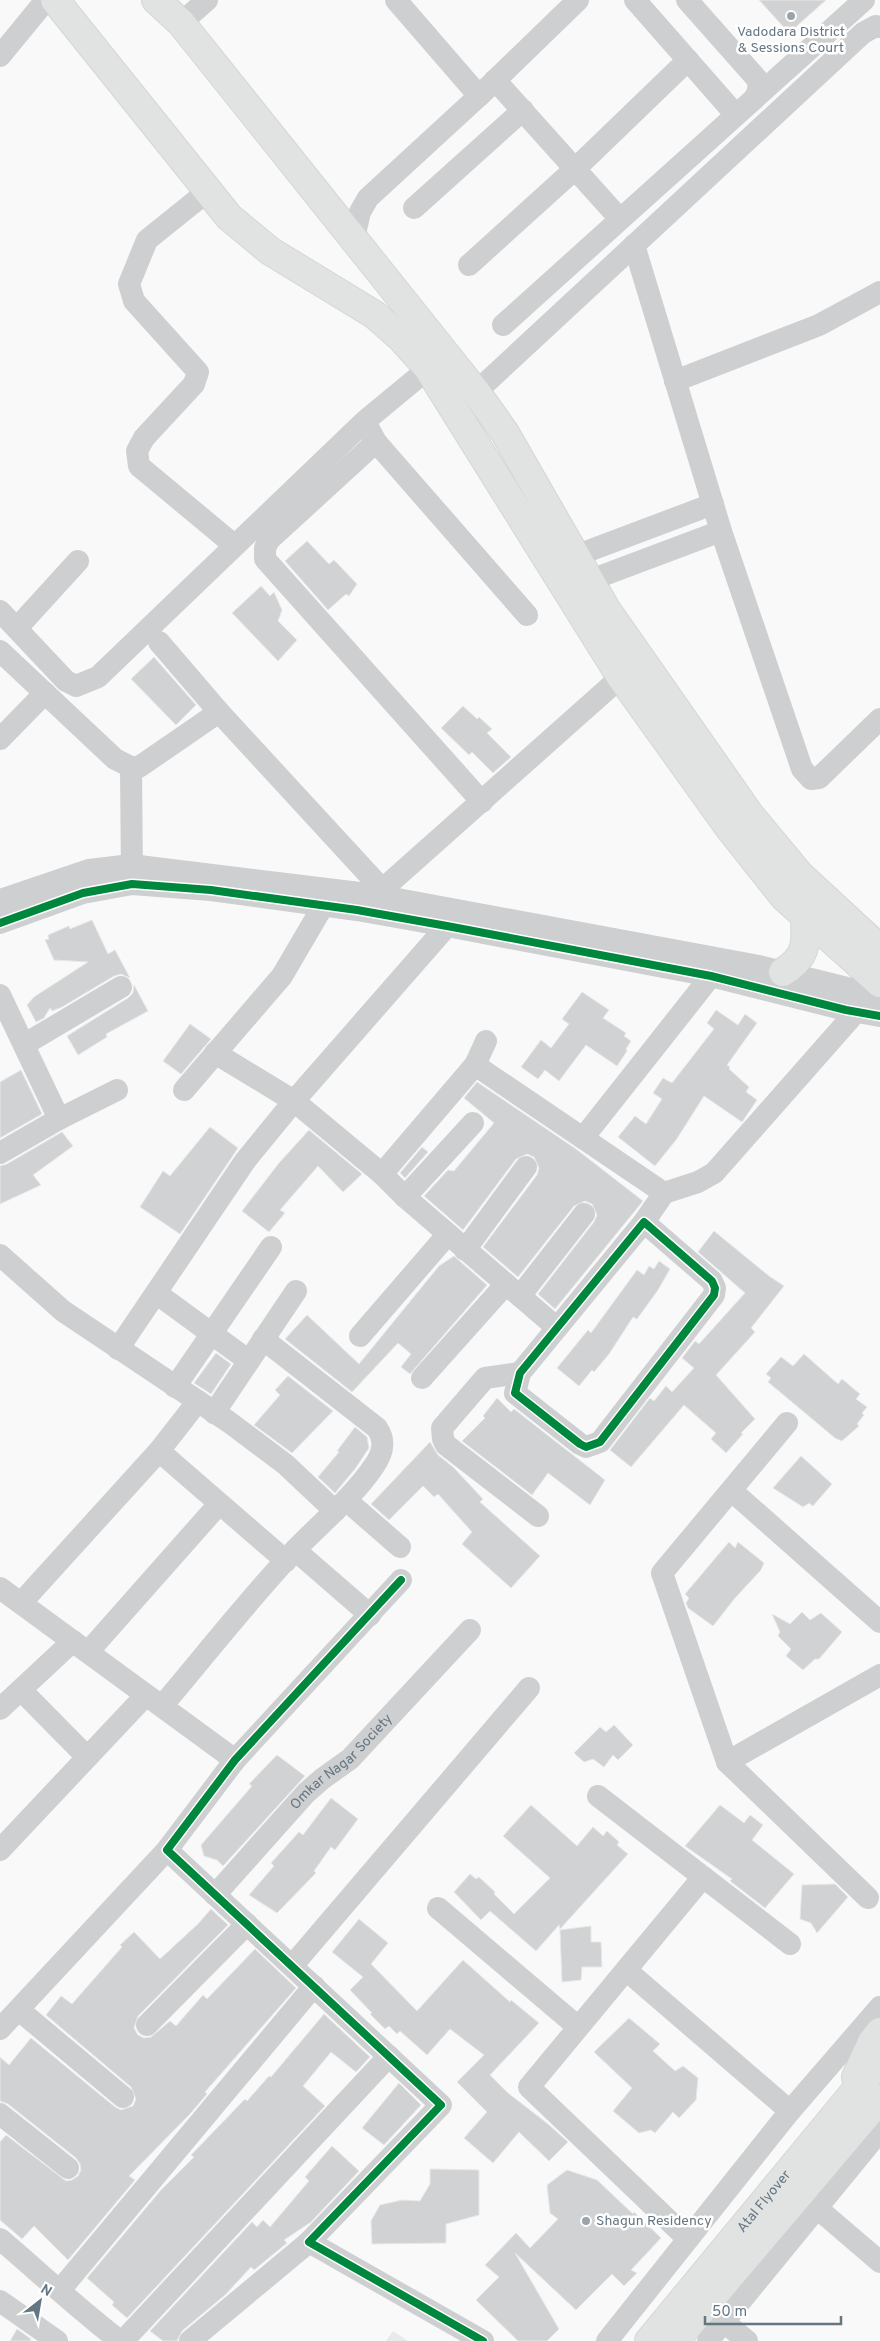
<svg xmlns="http://www.w3.org/2000/svg" width="880" height="2341" font-family="Overpass,sans-serif">
<rect width="100%" height="100%" fill="#f9f9f9"/>
<!-- built -->
<path fill="#e8e9e9" d="M393 2331 408 2341H386Z"/>
<!-- building -->
<path fill="#d0d2d3" stroke="#e8e8e8" d="M759 0H826L789 33Z
M307 541 329 564 334 560 357 584 349 596 346 594 328 610 285 561Z
M261 586 270 596 274 592 282 610 278 621 297 640 278 661 232 613Z
M154 657 196 705 176 725 131 679Z
M463 706 477 719 479 717 492 729 487 733 511 757 493 773 472 752 469 755 441 728Z
M92 920 108 954 115 950 130 978 121 974 114 976 62 1007 52 1011 50 1008 44 1018 36 1022 27 1005 34 997 88 962 54 960 45 940 49 939 48 935 69 926 70 929Z
M134 985 148 1011 106 1034 107 1037 78 1055 67 1036 128 998 133 993Z
M582 992 609 1010 603 1018 626 1033 624 1036 631 1041 626 1049 627 1051 617 1066 586 1045 559 1081 545 1070 538 1079 521 1067 541 1040 551 1048 569 1024 562 1019Z
M716 1010 738 1025 745 1014 757 1023 727 1065 730 1067 729 1069 749 1087 746 1092 757 1100 742 1122 704 1096 676 1140 655 1166 618 1137 635 1116 646 1124 662 1099 653 1093 663 1078 672 1083 714 1029 707 1023Z
M190 1024 211 1039 181 1074 163 1061Z
M21 1070 42 1114 0 1138V1082Z
M477 1082 576 1149 643 1201 555 1309 538 1294 594 1222 597 1215 592 1204 585 1201 574 1206 518 1277 483 1247 537 1175 539 1168 534 1157 527 1154 516 1159 463 1230 424 1196 448 1170 454 1171 494 1123 464 1098Z
M210 1127 238 1148 180 1234 140 1207 163 1171 170 1176Z
M309 1130 362 1174 343 1192 318 1166 280 1210 285 1213 269 1232 242 1211 279 1163Z
M62 1132 73 1146 33 1175 41 1185 0 1204V1166L7 1164Z
M422 1147 428 1152 405 1178 400 1173Z
M714 1231 769 1276 784 1286 751 1328 755 1332 716 1375 755 1419 741 1433 743 1434 726 1453 711 1439 716 1433 684 1405 631 1467 610 1450 650 1398 654 1401 666 1386 672 1392 694 1368 682 1358 695 1341 699 1344 745 1293 698 1252Z
M454 1256 487 1285 410 1374 401 1367 411 1354 398 1343 352 1392 285 1339 307 1315 359 1364 439 1266Z
M659 1261 670 1269 658 1290 637 1319 633 1317 609 1354 594 1372 592 1370 579 1386 557 1368 588 1330 591 1333 637 1270 644 1275 649 1266 654 1269Z
M216 1353 231 1364 211 1394 194 1383Z
M804 1354 838 1384 842 1379 860 1394 856 1399 867 1407 862 1413 864 1415 857 1424 859 1426 842 1441 835 1438 768 1382 771 1378 766 1374 781 1357 793 1366Z
M288 1376 333 1411 292 1453 254 1425 280 1395 275 1390Z
M497 1398 511 1412 514 1409 605 1480 590 1505 548 1473 532 1495 462 1441 485 1418 483 1416Z
M355 1427 367 1437 369 1448 355 1469 335 1493 318 1477 339 1452 337 1451Z
M430 1442 438 1455 453 1467 483 1499 480 1502 540 1556 511 1588 462 1544 472 1532 438 1494 434 1497 423 1486 389 1520 371 1504Z
M801 1456 832 1484 813 1506 809 1503 803 1507 773 1488Z
M729 1542 735 1548 738 1542 764 1563 761 1570 735 1598 713 1626 688 1608 686 1603 689 1598 685 1594Z
M802 1612 810 1620 821 1613 842 1632 819 1659H815L803 1670 786 1656 791 1649 778 1636 780 1632 772 1614 790 1624Z
M614 1725 633 1745 618 1760 613 1755 604 1767 593 1759 584 1762 574 1753 600 1727 606 1732Z
M277 1755 305 1776 223 1866 217 1860 204 1856 201 1845 252 1786 249 1784Z
M331 1798 358 1819 335 1850 331 1847 314 1871 316 1873 277 1913 249 1895 274 1866 271 1863 299 1832 303 1835Z
M531 1805 577 1846 593 1827 603 1836 607 1831 619 1842 617 1845 628 1854 560 1929 559 1925 536 1951 490 1911 481 1920 454 1892 470 1874 476 1879 479 1877 495 1892 494 1894 514 1914 550 1878 503 1836Z
M720 1805 744 1823 750 1815 763 1825 752 1840 794 1874 765 1908 730 1881 732 1879 685 1846Z
M835 1884 848 1897 817 1933 811 1923 800 1919 802 1885Z
M211 1909 228 1925 138 2016 134 2028 138 2035 144 2038 151 2037 170 2021 176 2026 203 1995 207 1999 255 1949 296 1988 205 2092 207 2094 189 2115 129 2176 135 2180 68 2260 34 2226 22 2239 0 2220V2142L6 2135 66 2181 72 2180 78 2176 81 2170 80 2164 76 2158 8 2104 0 2101V2057L9 2065 31 2038 115 2107 121 2110 133 2106 136 2099 131 2087 46 2015 61 1996 72 2004 122 1947 120 1945 134 1932 160 1959 198 1924Z
M359 1919 388 1943 371 1964 417 2011 463 1960 510 2002 511 2000 539 2023 490 2075 508 2093 548 2124 568 2142 549 2161 519 2132 493 2163 464 2138 487 2112 457 2082 484 2055 450 2029 427 2055 400 2031 397 2034 389 2026 385 2029 370 2014 372 2013 350 1990 363 1977 332 1952Z
M591 1926V1942H601L602 1967H582L581 1980 562 1982 560 1930Z
M324 2014 370 2057 356 2072 331 2052 303 2086 325 2106 127 2318 112 2305 114 2302 87 2278 161 2190 194 2157 191 2155 245 2099 247 2101 269 2076 271 2077Z
M629 2018 660 2044 653 2051 675 2071 683 2066 698 2078 696 2100 679 2118 673 2112 655 2133 651 2130 639 2133 613 2111 632 2088 594 2052Z
M399 2083 421 2105 384 2145 362 2128Z
M332 2146 359 2171 311 2222 284 2240 287 2243 254 2270 251 2267 225 2295 182 2331 177 2341H163L150 2331 252 2222 257 2227 263 2220 270 2227 309 2181 305 2177Z
M430 2169 479 2170V2215L446 2224V2243L372 2244 371 2221 380 2205 402 2200 420 2201 430 2184Z
M567 2170 597 2180 633 2214 634 2212 661 2238 631 2270 637 2273 624 2286 612 2274 576 2310 515 2253 559 2329 547 2341H518L476 2300 499 2277 485 2265 516 2233 530 2248 558 2219 550 2213 547 2185Z
M17 2329 31 2339 30 2341H10Z"/>
<g fill="none" stroke-linecap="round" stroke-linejoin="round">
<!-- major casing -->
<g stroke="#d5d6d7" stroke-width="30">
<g id="major">
<path d="M55 0 229 217 270 251 375 315 401 338 428 368 621 677 730 829 784 897 880 983"/>
<path d="M156 0 181 23 476 392 505 433 606 609 750 815 800 875 880 949"/>
<path d="M783 972C808 956 806 943 805 916"/>
<path d="M856 2077 872 2042 880 2032"/>
<path id="s2" d="M649 2341 880 2061"/>
<path d="M675 2341 880 2099"/>
</g>
</g>
<!-- minor -->
<g stroke="#cecfd0" stroke-width="22">
<path d="M396 0 479 96"/>
<path d="M635 0 736 115"/>
<path d="M181 23 207 0"/>
<path d="M0 56 46 0"/>
<path d="M495 80 620 219"/>
<path d="M754 99 864 0"/>
<path d="M208 191 147 240 129 284 134 301 198 372 194 384 144 438 137 451 139 466 234 545"/>
<path d="M414 208 523 110"/>
<path d="M354 238 360 212 368 198 479 96 578 0"/>
<path d="M634 245 721 531 802 769 811 779 819 778 880 719"/>
<path d="M469 265 575 169 688 60"/>
<path d="M503 325 754 99C758 92 760 88 757 79L687 0"/>
<path d="M675 381 819 325 880 292"/>
<path d="M476 392 863 33 876 26 880 27"/>
<path d="M369 429 376 442 527 615"/>
<path d="M376 442 269 540 265 548V559L482 802"/>
<path d="M575 556 713 504"/>
<path d="M588 581 721 531"/>
<path d="M0 611 66 681 76 686 98 677 365 421 440 359"/>
<path d="M17 628 78 561"/>
<path d="M159 642 219 712 382 889"/>
<path d="M0 651 115 759 131 767H139L219 712"/>
<path d="M0 739 45 693"/>
<path d="M131 767 132 879"/>
<path d="M376 895 621 677"/>
<path d="M0 900 89 870 131 865 376 895 759 966 880 996"/>
<path d="M0 923 83 893 132 884 211 890 357 910 447 926 711 976 846 1010 880 1016"/>
<path d="M0 995 59 1119"/>
<path d="M25 1044 121 987"/>
<path d="M215 1053 294 1101 382 1174 475 1065 486 1041"/>
<path d="M475 1065 664 1193 644 1222"/>
<path d="M184 1090 282 976 323 906"/>
<path d="M583 1138 711 976"/>
<path d="M0 1153 59 1119 117 1090"/>
<path d="M382 1174 405 1197 556 1327"/>
<path d="M664 1193 698 1182 714 1173 856 1012 863 1002"/>
<path d="M405 1197 473 1123"/>
<path d="M644 1222 712 1281 715 1288 714 1295 600 1442 586 1447 580 1444 515 1393 520 1373Z"/>
<path d="M465 1250 526 1167"/>
<path d="M0 1255 63 1311 229 1422 285 1464 335 1511"/>
<path d="M156 1293 249 1361"/>
<path d="M520 1296 584 1214"/>
<path d="M360 1336 448 1234"/>
<path d="M118 1349 245 1161 294 1101 447 926"/>
<path d="M520 1373 485 1378 442 1428 443 1439 446 1445 538 1516"/>
<path d="M422 1378 506 1284"/>
<path d="M175 1387 271 1247"/>
<path d="M214 1413 296 1291"/>
<path d="M787 1423 662 1573 727 1762 868 1898"/>
<path d="M159 1451 286 1561"/>
<path d="M732 1491 880 1622"/>
<path d="M346 1500 400 1547"/>
<path d="M295 1550 370 1615"/>
<path d="M401 1580 235 1760 167 1850 441 2105 309 2242 483 2341"/>
<path d="M0 1588 235 1760"/>
<path d="M21 1603 159 1451 198 1401"/>
<path d="M88 1652 219 1504"/>
<path d="M21 1690 87 1757"/>
<path d="M162 1706C206 1654 249 1599 296 1549 322 1522 353 1497 374 1466 383 1453 386 1441 377 1428L263 1339"/>
<path d="M0 1709 73 1641"/>
<path d="M727 1762 880 1675"/>
<path d="M598 1796 790 1944"/>
<path d="M0 1850 146 1695"/>
<path id="s1" d="M215 1895 306 1793 322 1779 350 1759 470 1630"/>
<path d="M438 1908 578 2027"/>
<path d="M292 1966 529 1688"/>
<path d="M626 1970 790 2111"/>
<path d="M19 2010 123 2097"/>
<path d="M147 2025 247 1924"/>
<path d="M0 2029 167 1850"/>
<path d="M0 2114 68 2168"/>
<path d="M817 2208 880 2262"/>
<path d="M0 2239C40 2273 78 2309 120 2341"/>
<path d="M688 2239 529 2087 703 1877"/>
<path d="M60 2290 314 1986"/>
<path d="M0 2301 57 2341"/>
<path d="M724 2322 747 2341"/>
<path d="M123 2341 389 2056"/>
<path d="M190 2341 309 2242"/>
<path d="M607 2341 790 2111 880 2007"/>
<path d="M708 2341 880 2131"/>
</g>
<!-- major -->
<use href="#major" stroke="#e1e2e2" stroke-width="28"/>
<!-- cycleway casing -->
<g stroke="#fff" stroke-width="11">
<path id="cycleway" d="M0 923 83 893 132 884 211 890 357 910 447 926 711 976 846 1010 880 1016
M644 1222 712 1281 715 1288 714 1295 600 1442 586 1447 580 1444 515 1393 520 1373Z
M401 1580 235 1760 167 1850 441 2105 309 2242 483 2341"/>
</g>
<!-- cycleway -->
<use href="#cycleway" stroke="#00873e" stroke-width="8"/>
</g>
<!-- markers -->
<g fill="#99a4ac" stroke="#fff" stroke-width="2">
<circle cx="791" cy="16" r="5"/>
<circle cx="586" cy="2221" r="5"/>
</g>
<g text-anchor="middle" dominant-baseline="central" stroke-width="5" stroke-linejoin="round" paint-order="stroke">
<!-- poi labels -->
<g font-size="14" fill="#657683" stroke="#fff">
<text x="791" y="32">Vadodara District<tspan x="791" dy="16">&amp; Sessions Court</tspan></text>
<text x="596" y="2221" text-anchor="start">Shagun Residency</text>
</g>
<!-- street labels -->
<g font-size="14" fill="#657683" stroke="#fff">
<text stroke="none"><textPath href="#s1" startOffset="184">Omkar Nagar Society</textPath></text>
<text stroke="none"><textPath href="#s2" startOffset="181">Atal Flyover</textPath></text>
</g>
</g>
<!-- north arrow -->
<g transform="translate(40 2301) rotate(31)" stroke="#ffffff" stroke-width="4" paint-order="stroke">
<path d="M0-4L9 19L0 12L-9 19Z" fill="#657683"/>
<text y="-8" font-size="14" font-weight="bold" text-anchor="middle" fill="#657683">N</text>
</g>
<!-- scale -->
<path d="M705 2316v8h136v-8" fill="none" stroke="#657683" stroke-width="2.5"/>
<text x="712" y="2316" font-size="15" fill="#657683" stroke="#ffffff" stroke-width="4" paint-order="stroke">50 m</text>
</svg>
